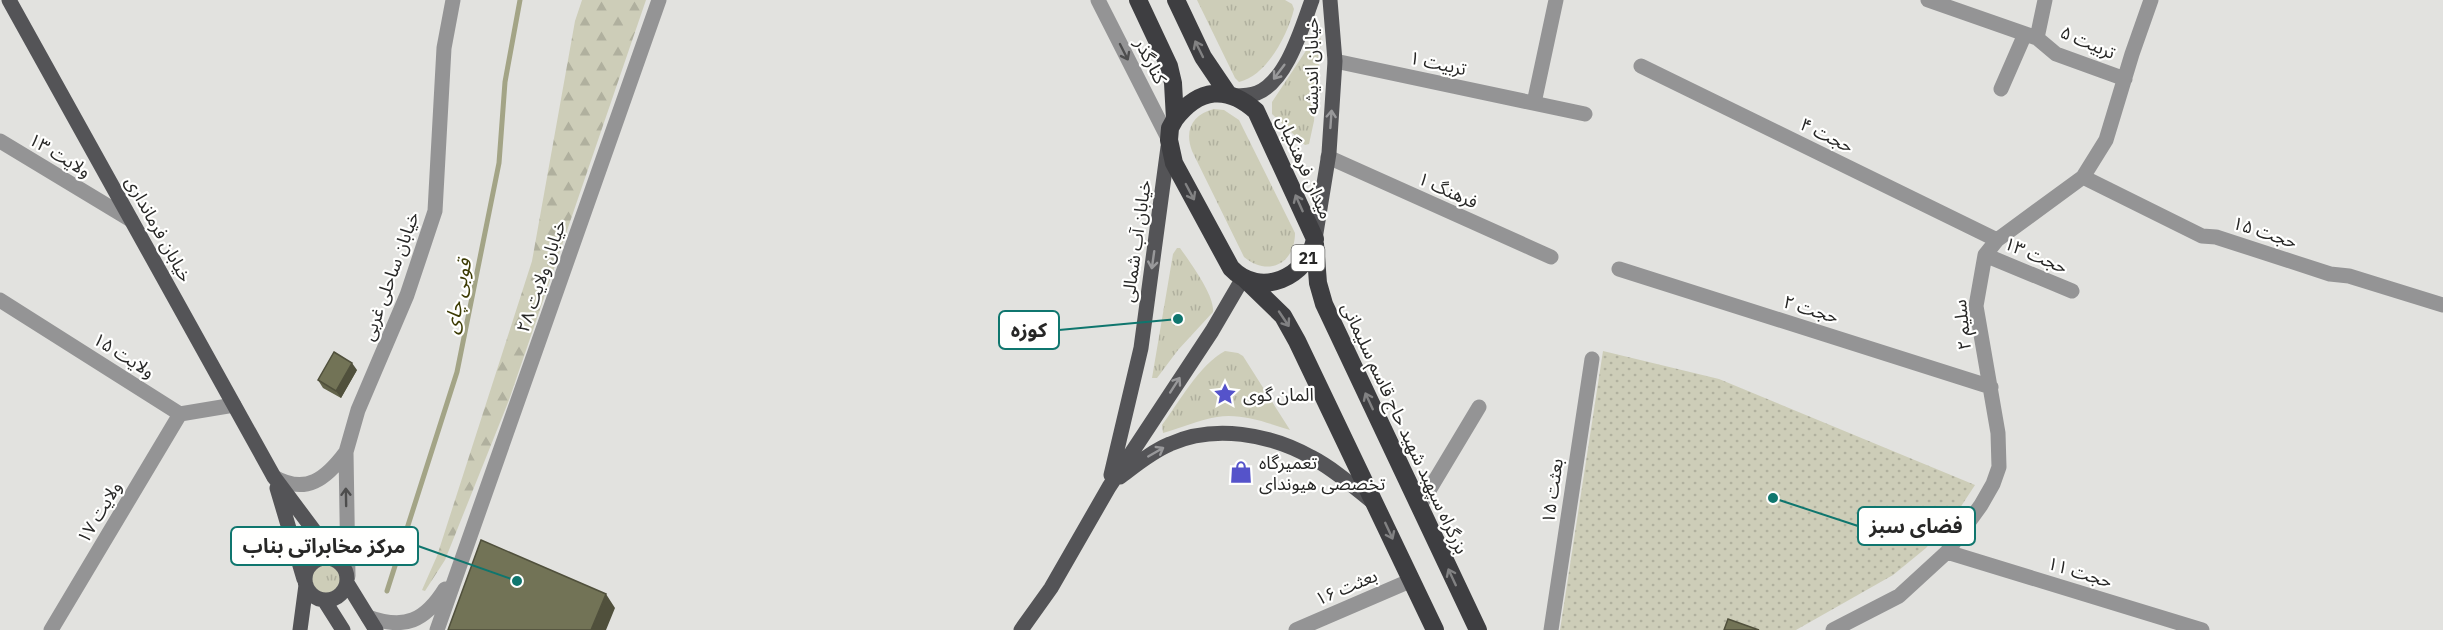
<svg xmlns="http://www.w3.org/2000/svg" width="2443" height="630" font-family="'IBM Plex Sans','Noto Sans Arabic',sans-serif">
<defs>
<pattern id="grass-tufts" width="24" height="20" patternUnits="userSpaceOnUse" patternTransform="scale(1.5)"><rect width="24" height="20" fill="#cdcdb8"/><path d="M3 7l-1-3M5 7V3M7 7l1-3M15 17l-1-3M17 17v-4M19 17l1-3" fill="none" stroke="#b0b09e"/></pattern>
<pattern id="forest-firs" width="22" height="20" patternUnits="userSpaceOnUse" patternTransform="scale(1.5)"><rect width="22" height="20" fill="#cdcdb8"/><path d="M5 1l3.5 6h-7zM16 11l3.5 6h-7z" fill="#b0b09e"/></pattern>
<pattern id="park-dots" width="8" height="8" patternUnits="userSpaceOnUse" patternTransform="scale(1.5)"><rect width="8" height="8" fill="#cdcdb8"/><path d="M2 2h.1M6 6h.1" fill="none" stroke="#b0b09e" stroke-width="1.8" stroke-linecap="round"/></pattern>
</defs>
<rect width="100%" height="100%" fill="#e2e2df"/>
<!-- grass -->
<path fill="url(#grass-tufts)" d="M1197 0H1285L1292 4 1294 9C1288 34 1267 76 1239 82L1235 78Z
M1319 36 1321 39 1314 121 1309 144 1305 145 1272 114V102L1315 37Z
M1214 109 1224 110 1239 120 1295 233C1295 264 1268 277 1244 257L1192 151C1184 130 1193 114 1214 109Z
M1177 248H1180C1190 262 1215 296 1213 312L1178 350 1157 378H1152L1173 254Z
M1225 351 1238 353 1243 356 1290 430C1267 423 1242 413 1217 417 1199 420 1181 428 1163 433L1162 425C1179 402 1200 364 1225 351Z
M310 579a16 16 0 1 1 32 0a16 16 0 1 1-32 0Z"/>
<!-- forest -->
<path fill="url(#forest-firs)" d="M582 0H646L509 400 445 560 425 591 422 590 437 556 532 261 575 21Z"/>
<!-- park -->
<path fill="url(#park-dots)" d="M1603 351 1719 379 1975 485 1958 511 1926 548 1893 575 1796 630H1560Z"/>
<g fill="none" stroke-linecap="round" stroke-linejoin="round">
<!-- stream -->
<path stroke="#a3a486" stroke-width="5" d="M387 591 457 372 499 163 505 82 520 0"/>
<!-- minor -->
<path stroke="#949495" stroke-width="15" d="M1098 0 1169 140
M1928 0 2037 38 2056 54 2125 79
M2037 38 2045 0
M1335 61 1585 114
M1641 66 1997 240
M2001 89 2025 34
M1534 103 1556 0
M0 141 131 220
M1328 157 1551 257
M2083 177 2202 236 2216 237 2330 274 2349 276 2443 305
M1985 255 2072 291
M1619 269 1991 387
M0 300 180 414 234 405
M274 477C306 495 326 479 346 452
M1419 507 1479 407
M1947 552 2202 630
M348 576 346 452 358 410 407 295 435 211 444 48 453 0
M368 617C405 630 425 621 445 589
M51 630 180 414
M437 630 659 0
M1296 630 1412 580
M1551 630 1592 359
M1833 630 1899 596 1947 552 1981 505 1993 484 1999 467 1998 433 1976 306 1985 255 1997 240 2083 177 2106 140 2132 54 2151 0"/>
<!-- major -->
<path stroke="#545457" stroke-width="15" d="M9 0 274 477 336 560
M1234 96C1241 96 1250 96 1257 93 1287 81 1302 27 1312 0
M1315 239 1329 153 1335 61 1330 0
M1111 475 1141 348 1168 147
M1120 477C1136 465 1151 452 1170 444 1214 424 1270 434 1311 457 1334 469 1354 487 1374 503
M277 488 304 579
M305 579a21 21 0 1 1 42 0a21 21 0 1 1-42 0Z
M347 583 376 630
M324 600 343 630
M300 630 306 585
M1021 630 1051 588 1109 487 1212 331 1243 278"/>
<!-- highway -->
<path stroke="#3e3e41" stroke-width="18" d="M1138 0 1169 66 1173 83 1175 119 1170 128 1169 140 1174 163 1231 268C1260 299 1308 277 1315 239L1256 111C1227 85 1199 88 1175 119
M1176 0 1203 57 1228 94
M1315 244 1318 283 1324 304 1478 630
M1245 279 1283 316 1297 341 1435 630"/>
</g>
<!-- wall -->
<path fill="#62634a" d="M357 370 341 398 323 388 318 380Z"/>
<!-- shaded-wall -->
<path fill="#50503c" d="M352 363 357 370 341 398 336 391Z
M606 594 615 608 606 630H591Z"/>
<!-- building -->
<path fill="#727356" stroke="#50503c" stroke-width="1.5" d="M334 352 352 363 336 391 318 380Z
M481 540 606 594 591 630H448Z
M1728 619 1759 630H1724Z"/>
<!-- one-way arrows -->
<defs><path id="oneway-shaft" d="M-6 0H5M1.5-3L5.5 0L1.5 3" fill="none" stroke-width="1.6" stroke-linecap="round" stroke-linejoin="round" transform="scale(1.5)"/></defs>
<g stroke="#828283">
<use href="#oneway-shaft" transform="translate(1199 49) rotate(-116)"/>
<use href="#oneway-shaft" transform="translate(1190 192) rotate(62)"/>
<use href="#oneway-shaft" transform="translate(1299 203) rotate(-114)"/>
<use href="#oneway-shaft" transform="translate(1284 319) rotate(56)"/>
<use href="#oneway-shaft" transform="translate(1369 401) rotate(-115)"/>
<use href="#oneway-shaft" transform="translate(1389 531) rotate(65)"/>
<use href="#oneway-shaft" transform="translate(1452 577) rotate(-115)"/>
</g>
<g stroke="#4d4d4d">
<use href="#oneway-shaft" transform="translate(1124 52) rotate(63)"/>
<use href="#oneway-shaft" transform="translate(346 497) rotate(-91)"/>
</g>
<g stroke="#98989a">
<use href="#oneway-shaft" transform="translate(1279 72) rotate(127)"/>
<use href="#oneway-shaft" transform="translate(1331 119) rotate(-86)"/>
<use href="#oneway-shaft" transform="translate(1153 260) rotate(98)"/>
<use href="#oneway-shaft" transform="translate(1175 385) rotate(-57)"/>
<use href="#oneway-shaft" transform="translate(1156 452) rotate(-30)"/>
</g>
<!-- icons -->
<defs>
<g id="sight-bare" transform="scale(1.8)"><path d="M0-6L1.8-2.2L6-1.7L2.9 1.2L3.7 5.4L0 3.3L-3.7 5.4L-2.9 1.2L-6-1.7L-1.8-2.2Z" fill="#5553ca" stroke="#fffffe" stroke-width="2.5" paint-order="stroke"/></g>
<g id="shop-bare" transform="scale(1.8)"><path d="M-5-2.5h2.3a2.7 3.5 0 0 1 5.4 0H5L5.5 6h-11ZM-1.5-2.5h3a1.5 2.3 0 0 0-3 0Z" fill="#5553ca" stroke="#fffffe" stroke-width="2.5" paint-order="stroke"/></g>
</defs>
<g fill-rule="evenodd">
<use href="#sight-bare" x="1225" y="394"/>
<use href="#shop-bare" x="1241" y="472"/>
</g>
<g text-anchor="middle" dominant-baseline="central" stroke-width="4.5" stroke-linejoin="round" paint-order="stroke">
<!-- shield labels -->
<rect fill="#fffffe" stroke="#686867" stroke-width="1.5" x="1291.5" y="245" width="33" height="26" rx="4.5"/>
<g font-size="16" font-weight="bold" fill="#272726">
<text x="1308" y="258">21</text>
</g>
<!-- street labels -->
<g font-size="18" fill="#272726" stroke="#fffffe">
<text transform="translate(2088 42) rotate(23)">تربیت ۵</text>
<text transform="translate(1151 61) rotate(63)">کنارگذر</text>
<text transform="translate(1438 63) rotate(12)">تربیت ۱</text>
<text transform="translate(1311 66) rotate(-90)">خیابان اندیشه</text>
<text transform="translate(1827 135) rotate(26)">حجت ۴</text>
<text transform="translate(60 155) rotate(31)">ولایت ۱۳</text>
<text transform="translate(1305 167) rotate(66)">میدان فرهنگیان</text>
<text transform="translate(1448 190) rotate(24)">فرهنگ ۱</text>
<text transform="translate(159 229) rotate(61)">خیابان فرمانداری</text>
<text transform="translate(2265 232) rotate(18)">حجت ۱۵</text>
<text transform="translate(1136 241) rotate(-82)">خیابان آب شمالی</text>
<text transform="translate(2036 255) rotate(23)">حجت ۱۳</text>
<text transform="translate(390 276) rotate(-70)">خیابان ساحلی غربی</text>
<text transform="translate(541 276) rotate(-71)">خیابان ولایت ۲۸</text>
<text transform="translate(1811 309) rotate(17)">حجت ۲</text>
<text transform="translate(1962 325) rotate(-96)">سلیم ۲</text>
<text transform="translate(124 355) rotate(32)">ولایت ۱۵</text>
<text transform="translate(1405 428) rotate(65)">بزرگراه سپهبد شهید حاج قاسم سلیمانی</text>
<text transform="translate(1552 491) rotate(-82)">بعثت ۱۵</text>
<text transform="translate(99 512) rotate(-59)">ولایت ۱۷</text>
<text transform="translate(2080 572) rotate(17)">حجت ۱۱</text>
<text transform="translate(1346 587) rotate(-23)">بعثت ۱۶</text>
</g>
<!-- poi labels -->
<g font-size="18" fill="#272726" stroke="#fffffe" text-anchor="start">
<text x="1243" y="394">المان گوی</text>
<text x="1259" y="462">تعمیرگاه<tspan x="1259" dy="21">تخصصی هیوندای</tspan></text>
</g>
<!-- water labels -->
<g font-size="20" font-style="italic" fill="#3c3b03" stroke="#fffffe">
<text transform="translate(457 296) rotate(-79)">قوبی چای</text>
</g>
</g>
<!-- callouts -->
<path fill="none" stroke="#0f766e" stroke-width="2" d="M1178 319L1059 330M1773 498L1858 526M517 581L418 546"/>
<g fill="#0f766e" stroke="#fffffe" stroke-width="2">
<circle cx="1178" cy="319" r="6"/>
<circle cx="1773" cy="498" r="6"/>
<circle cx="517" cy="581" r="6"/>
</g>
<g fill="#fffffe" stroke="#0f766e" stroke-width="2">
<rect x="999" y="311" width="60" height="38" rx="6"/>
<rect x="1858" y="507" width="117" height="38" rx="6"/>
<rect x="231" y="527" width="187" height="38" rx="6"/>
</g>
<g font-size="20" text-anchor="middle" font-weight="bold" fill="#272726">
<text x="1029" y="337">کوزه</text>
<text x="1916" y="533">فضای سبز</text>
<text x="324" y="553">مرکز مخابراتی بناب</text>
</g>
</svg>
